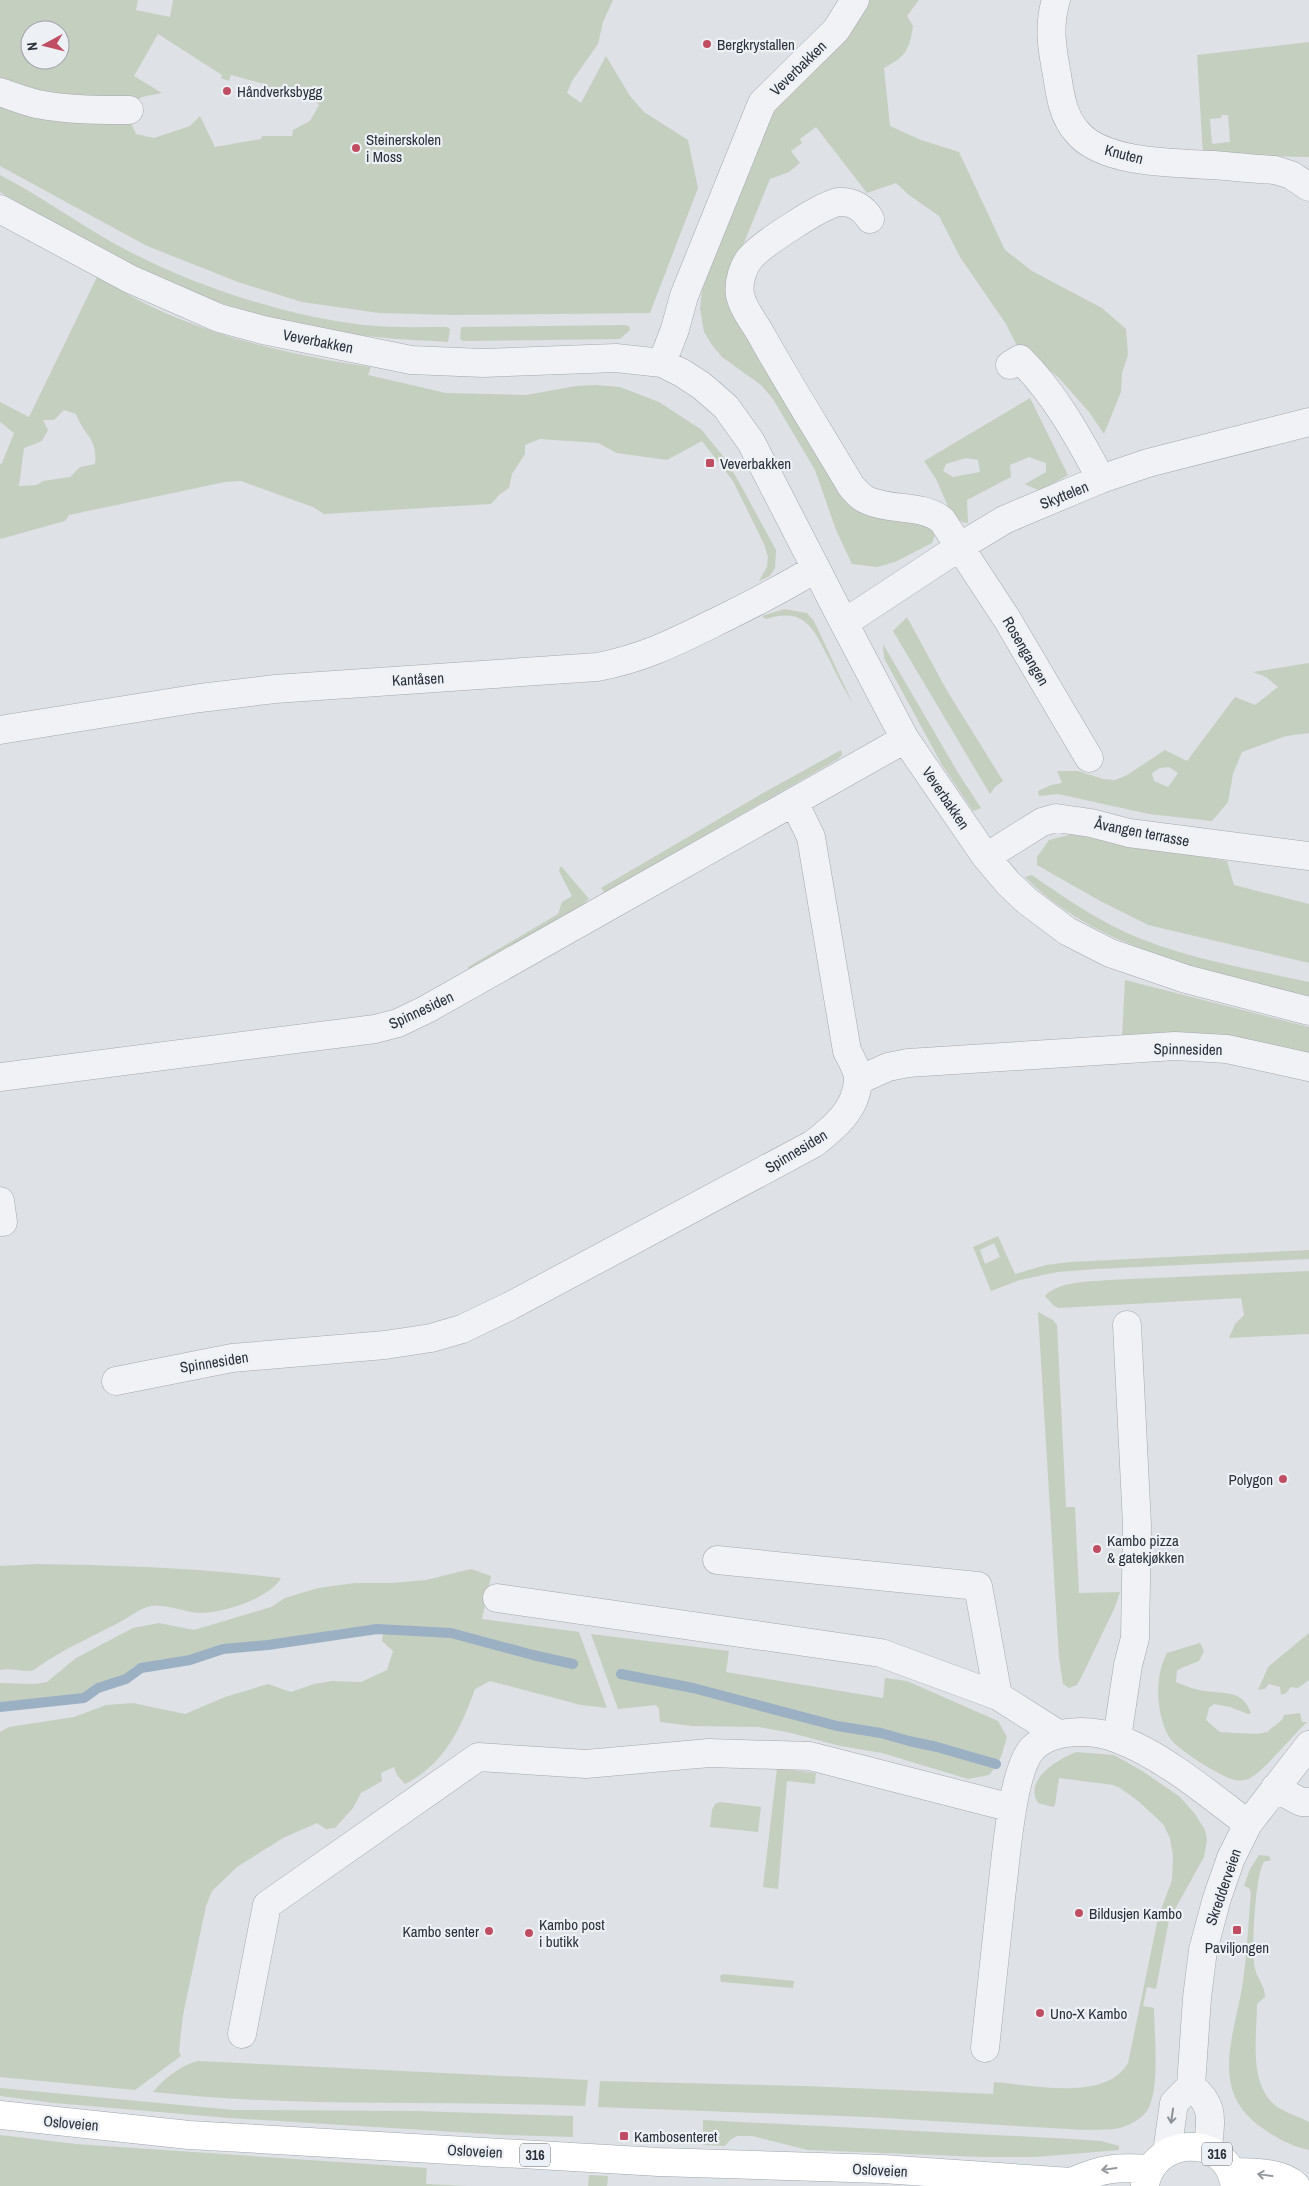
<svg xmlns="http://www.w3.org/2000/svg" width="1309" height="2186" font-family="'Archivo Narrow',sans-serif">
<rect width="100%" height="100%" fill="#dee1e6"/>
<!-- green -->
<path fill="#c4cfc0" fill-rule="evenodd" d="M0 0H138L136 10 170 17 173 0H613L603 22 598 44 572 81 567 93 581 103 606 56 630 96 644 112 688 140 698 188 650 313 453 315 379 313 302 302 238 282 147 246 0 166V99L129 119 136 134 154 138 190 126 200 116 215 147 261 139 262 136H292L293 130 310 121 319 105 310 95H295V90L263 89 264 84 231 75 229 81 221 78 222 75 158 34 134 76 162 93 142 97 130 104H80L0 84ZM30 30H60V60H30Z
M863 0H919L907 16 913 26C909 51 906 56 884 68L890 126 921 140 959 152 1005 250 1032 271 1102 308 1126 329 1128 355 1122 373 1121 392 1104 434 1089 412 1059 378 1043 365 1018 348 1006 324 960 257 939 216 909 195 896 183 867 193 816 127 800 139 802 143 791 151 800 163 789 172 770 179 732 272 883 515 933 527 935 535 932 543 895 562 877 567 852 564 836 530 815 470 773 399 761 385 722 357 712 345 704 332 700 309 702 290 746 177 774 112 787 93 833 53 852 25Z
M1309 42V157L1203 155 1197 55ZM1222 115H1228L1230 142 1212 144 1210 119 1221 118Z
M0 175C45 198 85 229 130 252 198 287 289 317 364 325 391 328 420 327 447 327L450 329 448 342C424 340 400 340 376 337 326 332 275 320 227 305 147 280 73 233 0 192Z
M97 277C113 285 128 295 144 303 212 337 295 356 371 367L368 375 446 393 526 395 576 386 595 385 620 387 659 402 702 430 726 460 739 482 776 550 775 568 770 576 759 581 767 567 768 557 764 544 733 481 702 441 667 460 617 453 598 443 540 439 525 445V454L512 474 509 488 500 494 491 504 324 514 313 507 241 481 225 482 69 515 65 521 0 539V464L2 463 14 433 0 422V402L29 417ZM64 410 76 414C84 436 98 438 95 464L80 467 70 477 43 481 37 485 19 486 24 448 42 441 48 430 43 420H54Z
M624 325 629 326 630 330 620 339 463 341 460 339 461 327Z
M1030 398 1068 475 1040 491 1025 484 1046 472V463L1029 457 1010 465 1011 477 967 500 968 523 962 522 951 513 936 479 924 461ZM966 458 978 460 980 472 953 477 943 471 946 464Z
M784 609 807 613 814 621 853 704C844 689 836 674 829 659 813 628 805 607 766 619L762 616Z
M907 617 946 689 1003 781 995 787 990 794 893 631Z
M883 644 957 771 981 808 973 811 942 765 884 658Z
M1309 663V733L1286 736 1242 752 1233 774 1228 802 1212 821 1149 814 1058 794 1039 796 1038 791 1051 785 1062 783 1057 771H1078L1103 779 1115 780 1127 775 1165 750 1187 761 1235 697 1255 705 1278 687 1266 677 1253 672ZM1169 767 1178 773 1168 787 1154 781 1152 773 1160 768Z
M841 750 842 755 838 759 605 893 601 888 765 792Z
M1072 834 1111 842 1227 861 1234 885 1309 904V963L1148 925 1102 902 1037 865V857L1049 840Z
M561 866 589 899 580 907 470 971 468 967 558 914 562 902 572 896 559 871Z
M1032 875C1062 896 1094 918 1127 933 1182 958 1251 969 1309 982V996C1215 974 1094 948 1025 877Z
M1125 980 1309 1027V1056L1122 1037Z
M998 1236 1015 1274 1046 1265 1071 1262 1309 1250V1259L1096 1269 1057 1272 1020 1280 991 1291 973 1247ZM994 1243 1000 1257 985 1264 980 1250Z
M1309 1271V1334L1229 1338 1235 1324 1244 1315 1241 1298 1059 1308 1054 1306 1045 1296C1059 1281 1088 1282 1108 1280Z
M1038 1312 1053 1320 1057 1325 1066 1507H1075L1079 1593 1120 1592 1115 1607 1081 1678 1077 1685 1069 1688 1063 1684 1059 1658Z
M36 1564C118 1565 199 1568 281 1578 270 1598 223 1613 200 1613 184 1612 166 1604 151 1606 140 1608 130 1617 120 1622 90 1638 62 1649 34 1670 23 1673 12 1667 0 1670V1566Z
M471 1569 491 1576 482 1619 579 1632 607 1708 581 1705 490 1681 475 1689C461 1728 444 1765 405 1784L397 1775 394 1767 381 1773 382 1781 361 1793 353 1808 335 1828 326 1829 317 1823 283 1838 237 1867 212 1891 206 1906 183 2015 179 2051 181 2056 135 2090 0 2077V1732L9 1727 74 1717 106 1705 133 1703 185 1714 225 1697 268 1684 291 1692 314 1684 332 1681 361 1682 387 1670 393 1651 382 1641 383 1633 378 1625 333 1630 326 1633 246 1644 222 1645 212 1651 202 1652 195 1655 158 1660 133 1667 130 1673 118 1678 95 1684 81 1695 0 1702V1683L35 1684 47 1682 76 1658 133 1628 159 1623 194 1630 271 1607 285 1598 318 1588 355 1583H392L426 1580Z
M1309 1633V1680L1298 1688 1291 1687 1286 1693 1281 1695 1280 1687 1269 1684 1265 1689 1258 1690 1268 1667Z
M591 1634 729 1651 726 1672 883 1698 885 1678 907 1681 998 1721 1007 1737 1001 1757 994 1769 989 1775 968 1779 882 1753 840 1746 791 1733 759 1727 692 1726 660 1722 659 1709 656 1705 618 1709Z
M1200 1643 1204 1651 1199 1661 1177 1670 1176 1682C1186 1686 1195 1690 1206 1691 1225 1694 1243 1690 1251 1713L1248 1714 1230 1707 1214 1704 1209 1708 1206 1720 1220 1732 1257 1734 1267 1732 1282 1720 1284 1715 1300 1713 1302 1722H1307C1295 1733 1261 1774 1250 1778 1247 1780 1240 1781 1235 1780 1221 1777 1176 1749 1169 1737 1156 1714 1154 1676 1167 1653Z
M1076 1752 1114 1755 1144 1772 1180 1797 1195 1814 1205 1830 1207 1840 1204 1857 1169 1920 1156 1989 1147 1987 1143 2006 1154 2008C1154 2033 1161 2093 1146 2112 1141 2119 1131 2124 1123 2127 1111 2131 1097 2129 1085 2130L867 2117 598 2107 600 2081 804 2086 993 2094 994 2082C1032 2085 1106 2102 1128 2063L1158 1918 1172 1880 1173 1856 1170 1838 1163 1824 1138 1801 1120 1788 1113 1785 1059 1778 1055 1805 1053 1807 1038 1803C1023 1779 1059 1759 1076 1752Z
M777 1768 816 1773 815 1784 787 1781 778 1889 763 1887Z
M720 1802 761 1807 758 1832 710 1827 712 1810 715 1804Z
M1259 1855 1269 1856 1271 1860 1264 1862C1255 1874 1251 1953 1255 1969 1258 1980 1265 1986 1265 1997L1257 2004C1257 2037 1247 2090 1281 2109 1289 2114 1300 2117 1309 2122V2150C1291 2146 1276 2138 1261 2127 1210 2091 1233 2039 1242 1988 1247 1957 1248 1925 1251 1893L1249 1888 1244 1886 1250 1869Z
M723 1974 794 1981 793 1988 721 1982 720 1976Z
M198 2061 588 2080 585 2106C441 2100 296 2108 153 2092 164 2079 180 2065 198 2061Z
M0 2088 234 2110 416 2111 573 2116V2137L504 2135 229 2118 54 2103 0 2096Z
M703 2120 1072 2139 1101 2141 1119 2146V2150L1035 2157H982L808 2150 752 2136H737L730 2140 725 2146 703 2145Z
M0 2135 76 2144 427 2168 426 2184 468 2186H0Z
M589 2175 608 2176 607 2186H588Z"/>
<g fill="none" stroke-linecap="round" stroke-linejoin="round">
<!-- stream -->
<path stroke="#9cb0c3" stroke-width="10" d="M621 1674 693 1688 837 1726 881 1733 909 1741 937 1747 996 1764
M0 1707 84 1698 98 1688 126 1679 141 1668 190 1660 223 1649 268 1645 377 1629 451 1633 533 1655 573 1664"/>
<!-- minor casing -->
<g stroke="#a4a8af" stroke-width="29">
<path id="minor" d="M1056 0C1048 26 1052 49 1057 75 1060 95 1063 117 1077 132 1103 164 1176 163 1214 165 1235 167 1255 169 1275 170L1291 175 1309 187
M0 92C12 96 24 101 37 104 68 110 98 110 129 110
M0 209 130 279 219 318 263 330 411 360 483 363 616 358 662 363 682 373 702 386 726 407 751 442 844 623 905 739 986 857 1008 883 1027 901 1067 931 1110 953 1186 979 1309 1011
M870 219C864 208 852 201 839 202 824 203 763 244 752 256 743 265 738 282 740 295 743 309 756 325 763 338 791 388 822 437 851 486 856 492 861 498 869 501 892 511 922 504 942 520L1007 619 1089 758
M662 363 675 329 684 296 762 103 836 30 855 0
M1010 365 1020 359C1055 394 1078 436 1101 479
M844 623 961 546 1004 520 1025 511 1101 479 1148 463 1309 422
M0 730 200 698 275 689 597 667C647 658 683 638 728 616 758 601 788 586 816 568
M986 857 1042 822 1056 818 1091 823 1129 833 1309 856
M0 1077 375 1029 398 1023 427 1009 905 739
M859 1080 888 1067 908 1063 1175 1046 1227 1049 1309 1067
M0 1201 3 1222
M116 1381 232 1358 385 1345 431 1338 462 1329 510 1306 813 1144C834 1128 856 1110 858 1081 859 1072 851 1059 847 1051L811 837 794 802
M717 1560 978 1586 998 1696
M497 1598 881 1653 998 1696 1058 1734
M1117 1738 1128 1665 1135 1638 1137 1525 1127 1325
M1275 1788 1301 1802H1309
M242 2034 267 1905 478 1757 586 1764 709 1753 810 1756 1012 1808
M985 2048C991 1995 996 1942 1002 1889 1006 1859 1012 1771 1032 1749 1052 1728 1093 1729 1118 1739 1162 1755 1210 1795 1248 1824
M1191 2086C1216 2106 1210 2120 1208 2149
M1167 2152 1174 2103 1191 2086 1197 1998 1203 1950 1217 1898 1231 1858 1248 1824 1309 1745"/>
</g>
<!-- major casing -->
<g stroke="#9ea6b0" stroke-width="29">
<path id="major" d="M0 2115 189 2135 659 2162 883 2169 1071 2182C1103 2168 1115 2167 1151 2169
M1232 2172C1252 2173 1281 2171 1296 2186
M1145 2185C1151 2147 1199 2134 1224 2161 1231 2168 1233 2177 1235 2186"/>
</g>
<!-- minor -->
<use href="#minor" stroke="#f0f2f5" stroke-width="28"/>
<!-- major -->
<use href="#major" stroke="#fff" stroke-width="28"/>
</g>
<!-- one-way arrows -->
<defs><path id="oneway-shaft" d="M-6 0H5M1.5-3L5.5 0L1.5 3" fill="none" stroke-width="1.6" stroke-linecap="round" stroke-linejoin="round" transform="scale(1.25)"/></defs>
<use stroke="#8c9198" href="#oneway-shaft" transform="translate(1172 2116) rotate(98)"/>
<g stroke="#94989d">
<use href="#oneway-shaft" transform="translate(1109 2169) rotate(172)"/>
<use href="#oneway-shaft" transform="translate(1265 2175) rotate(-172)"/>
</g>
<!-- markers -->
<g fill="#c04e62" stroke="#edf0f4" stroke-width="2">
<circle cx="707" cy="44" r="5"/>
<circle cx="227" cy="91" r="5"/>
<circle cx="356" cy="148" r="5"/>
<rect x="705" y="458" width="10" height="10" rx="2.5"/>
<circle cx="1283" cy="1479" r="5"/>
<circle cx="1097" cy="1549" r="5"/>
<circle cx="1079" cy="1913" r="5"/>
<rect x="1232" y="1925" width="10" height="10" rx="2.5"/>
<circle cx="489" cy="1931" r="5"/>
<circle cx="529" cy="1933" r="5"/>
<circle cx="1040" cy="2013" r="5"/>
<rect x="619" y="2131" width="10" height="10" rx="2.5"/>
</g>
<g text-anchor="middle" dominant-baseline="central" stroke-width="4.5" stroke-linejoin="round" paint-order="stroke">
<!-- shield labels -->
<g fill="#edf0f4" stroke="#646a72" stroke-width="1">
<rect x="1202" y="2142.5" width="30" height="23" rx="4"/>
<rect x="520" y="2143.5" width="30" height="23" rx="4"/>
</g>
<g font-size="14" font-weight="bold" fill="#29303b">
<text x="1217" y="2154">316</text>
<text x="535" y="2155">316</text>
</g>
<!-- poi labels -->
<g font-size="15" fill="#29303b" stroke="#edf0f4" text-anchor="start">
<text x="717" y="44">Bergkrystallen</text>
<text x="237" y="91">Håndverksbygg</text>
<text x="366" y="139">Steinerskolen<tspan x="366" dy="17">i Moss</tspan></text>
<text x="720" y="463">Veverbakken</text>
<text x="1273" y="1479" text-anchor="end">Polygon</text>
<text x="1107" y="1540">Kambo pizza<tspan x="1107" dy="17">&amp; gatekjøkken</tspan></text>
<text x="1089" y="1913">Bildusjen Kambo</text>
<text x="539" y="1924">Kambo post<tspan x="539" dy="17">i butikk</tspan></text>
<text x="479" y="1931" text-anchor="end">Kambo senter</text>
<text x="1237" y="1947" text-anchor="middle">Paviljongen</text>
<text x="1050" y="2013">Uno-X Kambo</text>
<text x="634" y="2136">Kambosenteret</text>
</g>
<!-- street labels -->
<g font-size="15" fill="#29303b" stroke="#edf0f4">
<text transform="translate(798 68) rotate(-44)">Veverbakken</text>
<text transform="translate(1124 154) rotate(14)">Knuten</text>
<text transform="translate(318 341) rotate(11)">Veverbakken</text>
<text transform="translate(1064 495) rotate(-22)">Skyttelen</text>
<text transform="translate(1026 651) rotate(60)">Rosengangen</text>
<text transform="translate(418 679) rotate(-3)">Kantåsen</text>
<text transform="translate(946 798) rotate(56)">Veverbakken</text>
<text transform="translate(1142 832) rotate(11)">Åvangen terrasse</text>
<text transform="translate(421 1010) rotate(-25)">Spinnesiden</text>
<text transform="translate(1188 1049) rotate(1)">Spinnesiden</text>
<text transform="translate(796 1151) rotate(-31)">Spinnesiden</text>
<text transform="translate(214 1362) rotate(-9)">Spinnesiden</text>
<text transform="translate(1223 1887) rotate(-71)">Skredderveien</text>
<text transform="translate(71 2123) rotate(5)">Osloveien</text>
<text transform="translate(475 2151) rotate(3)">Osloveien</text>
<text transform="translate(880 2170) rotate(3)">Osloveien</text>
</g>
</g>
<!-- north arrow -->
<g transform="translate(45 45) rotate(263)"><circle r="24" fill="#edf0f4" stroke="#9fa3aa"/>
<path d="M0-4L9 19L0 12L-9 19Z" fill="#c04e62"/>
<text y="-8" font-size="14" font-weight="bold" text-anchor="middle" fill="#29303b">N</text>
</g>
</svg>
